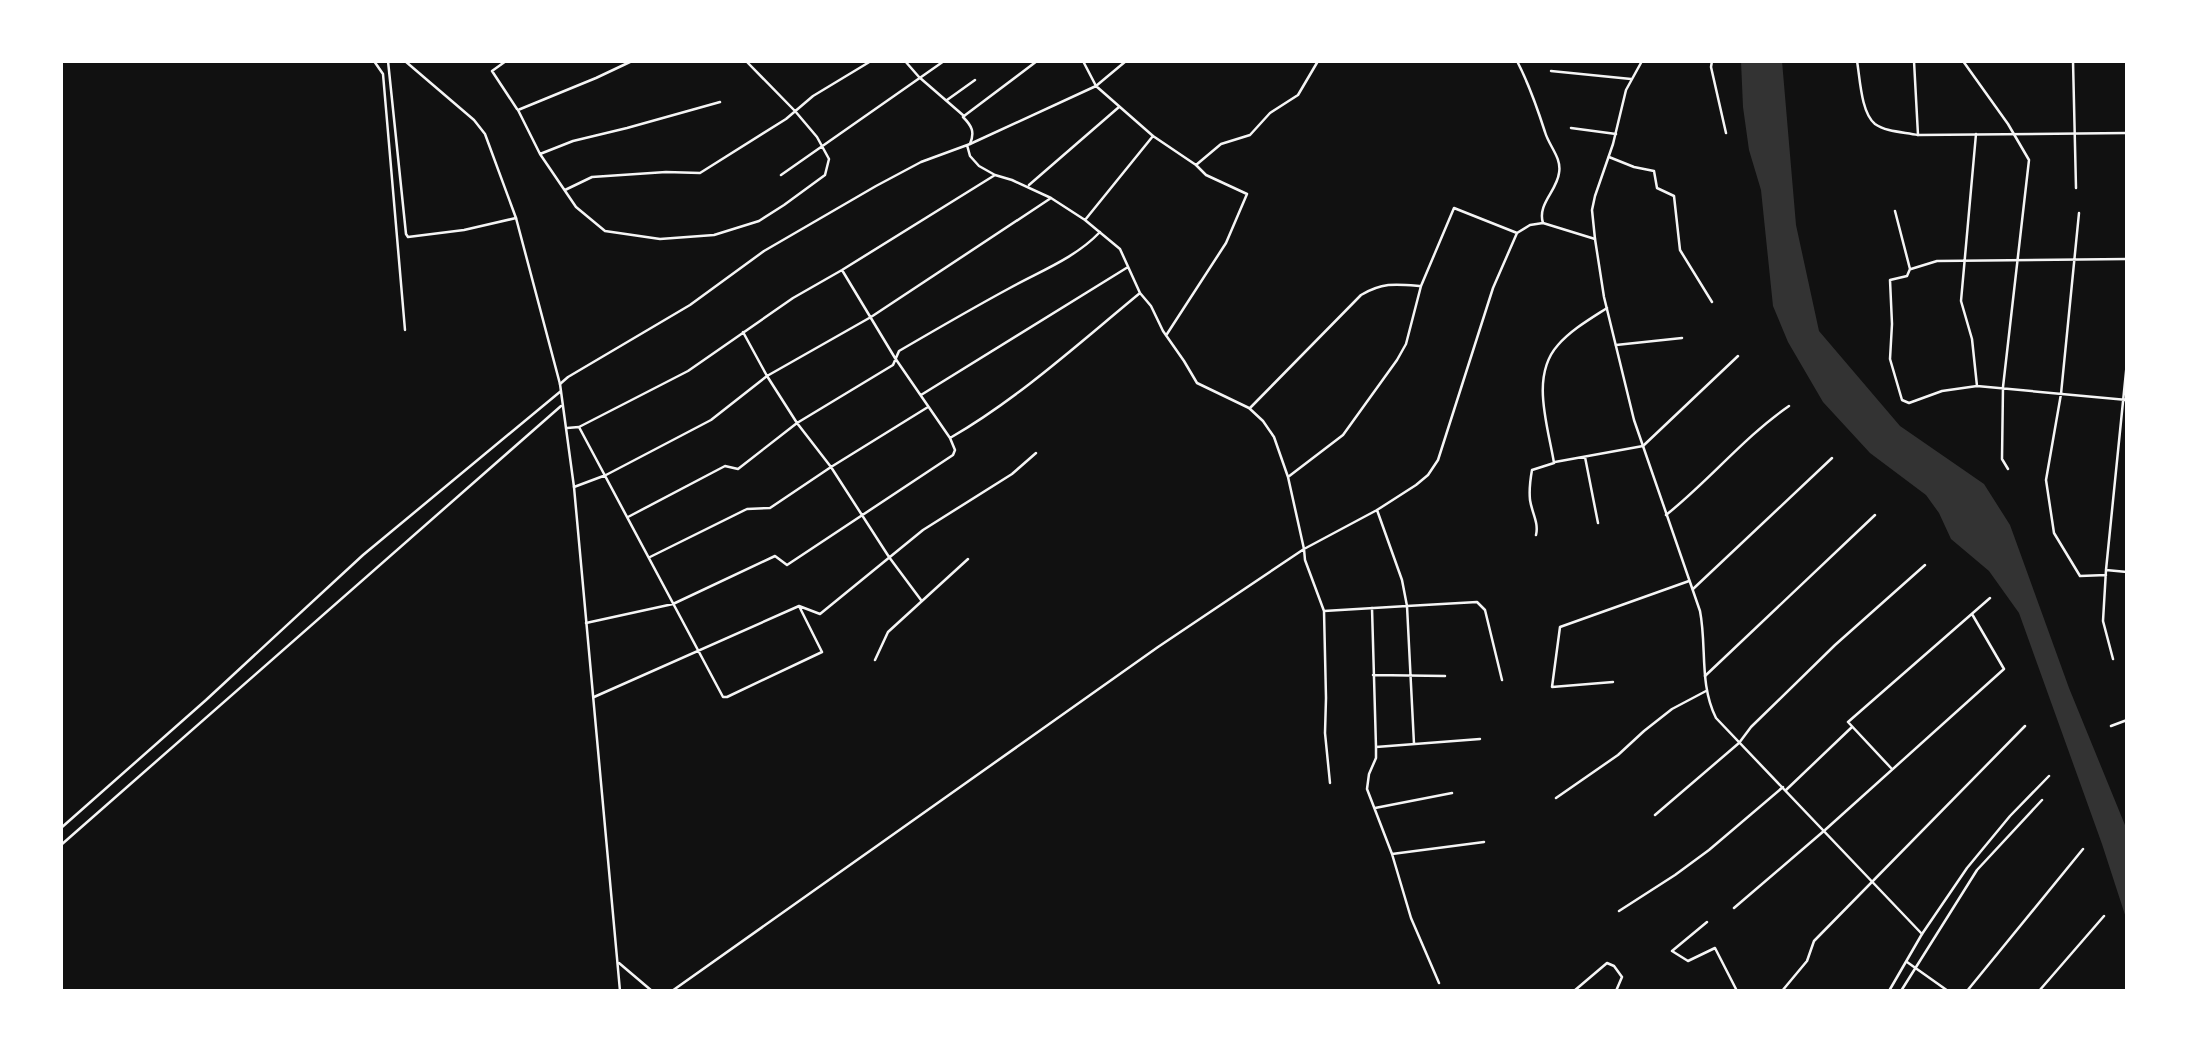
<svg xmlns="http://www.w3.org/2000/svg" width="2188" height="1052" font-family="Barlow,sans-serif">
<rect width="100%" height="100%" fill="#111"/>
<!-- water -->
<path fill="#333" d="M1741 61H1782L1796 225 1819 331 1900 426 1984 484 2010 525 2069 688 2127 830V921L2102 844 2019 613 1989 571 1951 539 1939 513 1926 495 1870 453 1823 402 1788 342 1773 306 1761 190 1749 150 1743 107Z"/>
<g fill="none" stroke-linecap="round" stroke-linejoin="round">
<!-- minor -->
<path stroke="#f5f5f5" stroke-width="2.5" d="M374 61 383 74 405 330
M388 61 406 234 408 237 464 230 516 218
M506 61 492 71 517 109
M632 61 596 78 518 110 540 154 576 207 605 231 660 239 714 235 759 221 784 205 825 175 829 159 817 137 795 111 746 61
M1712 61 1711 67 1726 133
M1914 61 1918 135
M1963 61 2008 124 2029 160 2003 387 2002 459 2008 469
M2073 61 2076 188
M1551 71 1631 79
M947 100 975 80
M964 116 1037 61
M1571 128 1616 134
M1976 134 1961 301 1972 339 1977 386
M1153 136 1196 165 1206 175 1247 194 1226 243 1167 334
M967 145 970 156 979 166 995 175 1012 180 1051 198 1085 220 1120 249 1140 293 1151 306 1163 331 1184 361 1197 383 1249 408 1263 421 1274 437 1288 477 1343 435 1397 360 1406 344 1421 286 1454 208 1517 233 1530 225 1543 223C1537 204 1557 191 1559 173 1562 158 1549 146 1545 132 1537 107 1529 84 1517 61
M540 154 573 141 627 128 720 102
M1609 157 1634 167 1654 171 1657 188 1674 196 1680 250 1712 302
M1196 165 1221 144 1250 135 1270 113 1298 95 1318 61
M781 175 944 61
M1029 185 1119 107
M565 190 592 177 666 172 700 173 786 119 813 96 871 61
M1895 211 1910 269 1907 276 1890 280 1892 324 1890 359 1902 400 1909 403 1942 391 1977 386 2127 400
M2079 213 2061 394 2046 480 2054 533 2080 576 2106 575
M1085 220 1153 136 1096 86
M1543 223 1595 239
M1911 269 1937 261 2127 259
M842 270 895 358 950 438
M743 332 767 376 797 423 831 467 889 557 921 600
M1616 345 1682 338
M560 384 568 377 690 305 764 251 876 186 921 162 970 144 1096 86 1126 61
M921 395 1128 267
M1250 408 1361 295C1383 282 1396 284 1421 286
M579 427 688 371 793 298 842 270 995 175
M567 428 579 427 723 697H727L822 652 799 606
M1585 457 1598 523
M1555 462 1643 446 1738 356
M1288 477 1304 549 1377 510 1416 485 1428 475 1438 460 1493 288 1517 233
M574 487 606 475 711 420 767 376 871 317 1051 198
M1377 510 1402 580 1407 606 1477 602 1485 610 1502 680
M1666 515C1709 481 1744 437 1789 406
M628 517 725 466 738 469 797 423 893 365 899 351C935 330 971 309 1008 289 1040 271 1074 259 1100 232
M1536 535C1539 523 1532 513 1530 500 1529 490 1530 481 1532 470L1554 463C1548 426 1530 376 1558 345 1571 330 1590 319 1607 308
M650 557 747 509 770 508 831 467 928 407
M2106 570 2127 572
M1693 589 1832 458
M1372 608 1376 747V758L1369 774 1367 789 1392 854 1411 918 1439 983
M1324 611 1407 606 1414 744
M586 623 673 604 775 556 787 565 953 455 955 450 950 438C1019 398 1078 344 1140 293
M2113 659 2103 621 2106 570 2127 362
M875 660 888 632 968 559
M1373 675 1445 676
M1705 676 1875 515
M1613 682 1552 687 1560 627 1689 581
M594 697 799 606 820 614 923 530 1012 474 1036 453
M2111 726 2127 720
M1376 747 1480 739
M1891 768 1848 722 1990 598
M1786 790 1852 727
M1556 798 1618 755 1644 731 1672 709 1706 691
M1375 808 1452 793
M1655 815 1739 743 1751 727 1835 645 1925 565
M1392 854 1484 842
M1734 908 1825 830 2004 669 1972 614
M1619 911 1675 875 1709 850 1783 787
M1707 922 1672 951 1688 961 1715 948 1737 991
M1922 934 1967 868 2010 816 2049 776
M619 963 652 991
M672 991 1158 647 1304 549 1305 560 1324 611 1326 698 1325 733 1330 783
M1574 991 1607 963 1614 966 1622 977 1616 991
M1782 991 1807 961 1814 941 2025 726
M1901 991 1977 870 2042 800
M1967 991 2083 849
M2039 991 2104 916"/>
<!-- tertiary -->
<path stroke="#f5f5f5" stroke-width="2.5" d="M405 61 474 120 485 134 516 218 560 384 574 487 620 991
M905 61 919 77 964 116 963 117C972 126 975 132 970 144
M1083 61 1096 86
M1642 61 1626 90 1613 144 1595 196 1592 210 1595 239 1604 297 1634 420 1700 611C1707 647 1699 684 1716 718L1922 934 1889 991
M1857 61C1860 78 1861 113 1875 124 1886 132 1904 132 1918 135L2127 133
M61 828 206 700 363 555 561 391
M61 845 561 406
M1907 962 1948 991"/>
</g>
<!-- border -->
<rect width="2188" height="1052" fill="none" stroke="#ffffff" stroke-width="126"/>
</svg>
